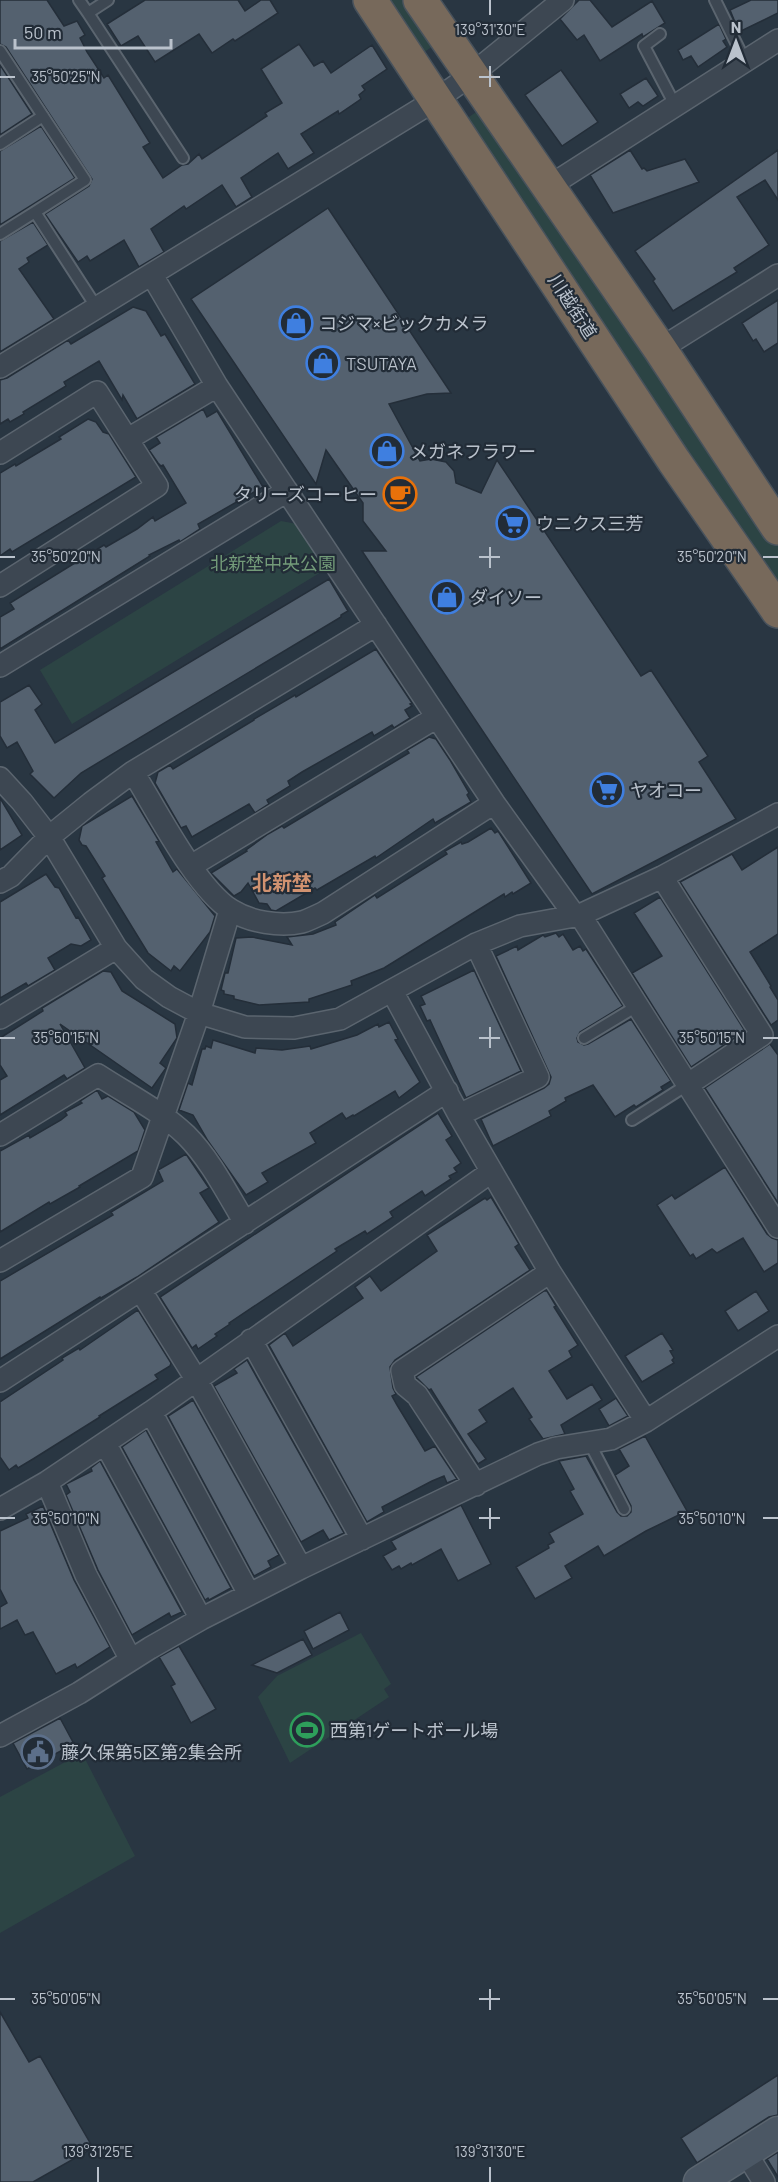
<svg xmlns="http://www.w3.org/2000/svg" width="778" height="2182" font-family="Barlow,'Noto Sans JP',sans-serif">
<rect width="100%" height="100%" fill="#293642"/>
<!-- green -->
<path fill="#2c4444" d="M383 0H407L436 44 420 55Z
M485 106 778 545V593L463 121Z
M281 521 297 524 326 569 72 724 40 670Z
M361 1633 391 1684 384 1689 389 1697 290 1763 258 1697 277 1676Z
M82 1753 135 1856 0 1933V1797Z"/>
<!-- building -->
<path fill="#54616f" stroke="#242e39" stroke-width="1.5" d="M0 0H47L64 26 77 21 85 35 80 38 87 52 104 78 108 75 150 143 143 147 163 178 182 165 188 164 199 154 202 159 267 116 265 113 282 103 261 69 299 44 314 66 323 61 331 73 372 45 387 69 362 86 365 90 359 95 361 99 339 114 338 111 301 134 314 153 288 169 278 153 241 178 252 197 236 207 222 185 186 209 184 206 151 229 164 252 139 267 124 240 90 261 87 256 78 262 45 214 89 186 92 179 6 47 0 44Z
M145 0H238L245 11 261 0H270L278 13 235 41 233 39 212 53 199 34 155 62 138 36 121 46 107 24Z
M579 0H590L612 27 652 1 665 23 643 37 642 34 600 61 584 35 577 40 560 19Z
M751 0H778V13L739 32 730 10Z
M719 24 726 39 723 41 727 47 698 67 691 56 683 60 678 50Z
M0 65 32 114 0 135Z
M561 70 598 122 562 146 525 95Z
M646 78 658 96 643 106 638 102 629 108 620 94Z
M41 126 75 178 0 225V151Z
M630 150 642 169 644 168 647 171 685 159 699 182 613 213 590 175Z
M778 150V200L765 180 737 197 769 245 734 268 737 272 673 311 653 281 655 279 635 251Z
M328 208 451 393 427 394 389 404 420 461 431 459 446 462 454 471 456 483 481 493 497 460 641 676 651 670 708 756 699 762 736 819 592 894 362 551H386L363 521V503L326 450 316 484 191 299Z
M33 222 48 245 27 258 29 262 19 269 54 319 0 352V241Z
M778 300V343L764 352 756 339 753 341 742 323Z
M133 307 146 311 161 336 165 334 195 384 137 419 123 395 122 400 99 361 64 382 66 386 23 412 24 414 10 422 8 419 0 424V380L7 378 68 340 71 344Z
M203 409 207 417 217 411 263 487 198 524 200 529 180 542 179 540 149 555 150 556 0 649V617L14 609 10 603 104 545 106 547 137 529 153 517 155 521 186 503 163 465 161 466 158 463 149 450 160 443 156 437Z
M88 419 96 422 103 432 109 434 136 477 12 552 10 549 0 556V473L15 464 16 466 61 439 59 437Z
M329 579 348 611 341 615V617L81 773 54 798 30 774 33 771 17 742 7 748 0 736V702L29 685 42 704 35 710 55 743Z
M376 649 412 703 410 704 412 706 405 710 410 718 394 728 392 725 374 736 372 732 302 772 288 781 290 786 267 800 269 804 255 813 249 804 192 837 186 826 181 828 155 783 158 772 170 765 173 769 254 720V719L295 695 296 697Z
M429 737 436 739 450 760 469 793 467 795 471 802 435 823 433 819 376 858 375 856 317 890 315 888 276 911 271 910 267 904 259 903 248 883 241 892 234 896 211 873 247 851 246 850 268 834 282 826 284 828 409 753 407 750Z
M132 796 159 841 156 842 173 872 177 869 215 916 210 932 180 971 174 966 171 971 148 953 102 878 105 876 86 846 82 845 79 840 82 826Z
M0 798 22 835 0 850Z
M491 828 495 833 498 831 531 883 513 894 512 892 505 897 504 894 384 968 351 981 352 985 309 999V1002L259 1005 234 999V996L224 994V991L221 990 225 973H228L236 938 252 937 292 945 287 937 313 934 336 925 335 922 375 895 377 898 447 854 445 851 461 842 462 844 468 842Z
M778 847V934L750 952 771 986 770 987 778 1000V1020L771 1025 680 882 732 854 742 870Z
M46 874 55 887 59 888 76 918 78 917 91 940 81 946 71 944 48 958 55 970 28 986 26 983 0 998V902Z
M660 897 745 1031 691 1067 632 973 662 956 634 913Z
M556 933 559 937 563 934 573 950 580 946 583 951 586 949 623 1006 580 1032 577 1038 578 1042 584 1045 588 1044 631 1019 671 1081 661 1087 663 1090 636 1107 634 1105 615 1117 593 1085 565 1098 566 1101 549 1111 551 1116 493 1146 481 1119 544 1088 549 1084 551 1077 496 956 517 946 518 950 543 935 545 937Z
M474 970 521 1071 466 1098 430 1020 427 1021 420 1006 425 1004 421 996Z
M103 971 111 972 122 991 175 1024 177 1038 160 1063 166 1068 152 1088 60 1024 85 1068 67 1079 64 1075 0 1115V1080L7 1076 0 1065V1038L43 1011 42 1008Z
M389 1022 398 1039 395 1040 420 1082 399 1098 395 1091 354 1116 353 1115 346 1119 342 1113 310 1133 316 1143 262 1173 268 1182 246 1195 208 1141 193 1115 179 1110 188 1083 192 1085 202 1049H205L206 1046 211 1048 213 1040 255 1053 256 1048 282 1050 310 1046 311 1049 357 1035 378 1024 379 1027Z
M770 1044 778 1055V1203L705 1088Z
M97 1090 102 1099 108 1096 134 1112 145 1130 138 1151 79 1186 80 1187 50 1204 49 1202 0 1232V1151L29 1135 30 1138 61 1120 67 1115 65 1112 82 1103 80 1101Z
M438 1113 452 1136 446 1140 461 1163 454 1168 457 1172 449 1176 451 1179 425 1196 422 1191 390 1212 393 1217 367 1234 365 1231 335 1249 337 1251 229 1323 230 1324 215 1334 217 1336 198 1349 196 1345 192 1348 160 1297Z
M186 1154 209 1188 200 1193 219 1222 137 1277 101 1298 100 1297 0 1359V1281L113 1215 111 1212 163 1181 158 1170Z
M725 1167 767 1234 772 1238 778 1240V1263L764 1272 743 1238 717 1253 712 1249 696 1259 693 1254 690 1256 657 1205 672 1195 675 1199Z
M491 1197 519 1244 515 1247 530 1270 395 1360 390 1367 393 1388 396 1394 392 1396 397 1405 425 1451 435 1446 457 1479 447 1483 444 1476 432 1481 382 1507 384 1512 367 1522 269 1345 285 1333 293 1346 315 1331 363 1298 355 1287 370 1276 381 1291 437 1251 427 1235 485 1198 487 1200Z
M544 1291H547L556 1306 554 1307 578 1345 569 1351 572 1357 549 1371 567 1399 592 1384 602 1400 561 1425 565 1434 543 1439 529 1419 532 1417 513 1388 479 1410 487 1422 468 1434 486 1459 478 1464 431 1389 429 1390 416 1377Z
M756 1291 769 1311 738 1331 725 1311Z
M138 1310 171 1363 170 1366 155 1375 158 1379 99 1416 100 1417 33 1459 18 1468 16 1465 9 1470 0 1457V1402L63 1360 62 1358 79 1348 80 1350Z
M662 1333 673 1350 670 1351 674 1358 672 1360 674 1363 642 1382 625 1356Z
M247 1360 344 1533 329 1540 323 1530 301 1542 214 1386 237 1373 234 1369Z
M616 1398 628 1416 609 1426 599 1409Z
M193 1400 279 1555 268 1561 271 1567 254 1576 168 1416Z
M146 1430 231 1588 209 1600 208 1598 205 1600 122 1447Z
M645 1436 687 1511 646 1531 604 1556 598 1546 565 1566 572 1578 535 1599 516 1567 549 1548 548 1545 554 1542 549 1533 583 1514 570 1491 574 1489 559 1461 586 1456 617 1512 621 1516H627L631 1512V1506L615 1475 629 1466 619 1449Z
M100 1461 182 1612 171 1617 169 1613 132 1635 98 1570 66 1495 70 1492 66 1484 92 1471 91 1468Z
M461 1505 491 1564 458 1581 441 1549 412 1565 411 1563 401 1569 399 1566 392 1570 383 1556 396 1549 391 1541Z
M43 1506 74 1580 110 1647 77 1668 75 1664 56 1674 33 1632 25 1635 17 1620 0 1629V1607L7 1603 0 1589V1531L28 1518 26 1514Z
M340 1612 349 1630 313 1649 304 1631Z
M303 1639 312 1655 277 1673 252 1665Z
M179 1646 216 1709 191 1723 171 1686 175 1684 159 1657Z
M60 1718 74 1744 27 1769 13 1743Z
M0 2012 29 2062 40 2056 93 2148 33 2182H0Z
M778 2075V2115L769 2117 697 2163 681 2138Z
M778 2152V2177L767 2159Z"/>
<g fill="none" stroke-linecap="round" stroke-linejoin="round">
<!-- lane casing -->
<g stroke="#5b656f" stroke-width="14">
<path id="lane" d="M79 0 88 13 108 0
M715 0 745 61
M88 13 183 158
M660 34 644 46 675 105
M0 51 85 180 35 212
M0 144 43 116
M0 234 35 212 97 308
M584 1038 637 1006
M632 1120 687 1085
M589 1442 624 1509"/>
</g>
<!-- street casing -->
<g stroke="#5b656f" stroke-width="24">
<path id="street" d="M548 187 778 40
M152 275 217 386 494 803 575 916
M660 349 778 275
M0 367 437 99 471 75 563 0
M128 439 217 386
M0 453 97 392 157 486 0 586
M0 666 287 491
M133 772C156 809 196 888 231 910 250 922 280 927 302 922 309 920 316 916 323 913L494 803
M0 778 22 802 49 837 116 948 144 979 169 997 199 1013 245 1027 294 1028 340 1019 476 944 520 926 580 915 662 877 778 814
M191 866 437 717
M662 877 762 1035 687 1085
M0 882 11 876 49 837 91 803 133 772 376 625
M580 915 778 1227
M392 991 459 1115 550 1272 646 1421
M0 1018 116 948
M459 1115 538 1077 476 944
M0 1135 98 1075C127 1094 161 1111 186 1135 210 1159 227 1193 245 1223
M0 1261 142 1177 199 1013 230 910
M141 1291 196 1379 301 1568
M251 1340 362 1539
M0 1381 447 1091
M151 1412 249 1594
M105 1443 201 1619
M47 1482 86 1575 131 1660
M476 1485 417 1395 405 1385 402 1371 550 1272
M0 1509 47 1482 151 1412 491 1172
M0 1736 79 1693 150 1648 201 1619 301 1568 538 1454 556 1448 611 1439 646 1421 778 1336
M746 2153 764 2182"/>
</g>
<!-- secondary casing -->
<g stroke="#5b656f" stroke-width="33">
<path id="secondary" d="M699 2182 778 2132"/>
</g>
<!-- highway casing -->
<g stroke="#48525c" stroke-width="36">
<path id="highway" d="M370 0 674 461 778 611
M420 0 660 349 778 528"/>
</g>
<!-- lane -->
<use href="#lane" stroke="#3d4752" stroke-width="10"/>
<!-- street -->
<use href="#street" stroke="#3d4752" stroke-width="21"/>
<!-- secondary -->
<use href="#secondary" stroke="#4b5764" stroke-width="30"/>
<!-- highway -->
<use href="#highway" stroke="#77695b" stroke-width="33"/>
</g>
<!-- ticks -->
<path fill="none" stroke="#bac2cc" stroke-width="2" d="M490 0V15M490 66V87M0 77H15M479 77H500M490 547V568M0 557H15M479 557H500M763 557H778M490 1027V1048M0 1038H15M479 1038H500M763 1038H778M490 1508V1529M0 1518H15M479 1518H500M763 1518H778M490 1989V2010M0 1999H15M479 1999H500M763 1999H778M98 2167V2182M490 2167V2182"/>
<!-- icons -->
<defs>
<g id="shop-ring" transform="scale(1.725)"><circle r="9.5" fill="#222c37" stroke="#3f7fe0" stroke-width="1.5"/><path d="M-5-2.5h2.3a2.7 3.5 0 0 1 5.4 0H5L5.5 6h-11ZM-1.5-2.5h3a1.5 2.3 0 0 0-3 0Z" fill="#3f7fe0"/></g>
<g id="cafe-ring" transform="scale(1.725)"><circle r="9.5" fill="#222c37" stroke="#e8710a" stroke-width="1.5"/><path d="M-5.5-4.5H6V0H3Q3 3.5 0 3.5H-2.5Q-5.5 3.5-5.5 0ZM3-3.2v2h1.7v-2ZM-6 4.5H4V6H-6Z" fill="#e8710a"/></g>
<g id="supermarket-ring" transform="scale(1.725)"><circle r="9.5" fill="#222c37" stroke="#3f7fe0" stroke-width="1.5"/><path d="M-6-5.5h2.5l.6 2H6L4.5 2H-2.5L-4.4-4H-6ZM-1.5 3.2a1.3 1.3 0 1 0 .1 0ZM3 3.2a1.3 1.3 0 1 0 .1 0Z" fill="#3f7fe0"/></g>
<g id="stadium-ring" transform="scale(1.725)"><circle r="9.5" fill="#222c37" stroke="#2e9e5b" stroke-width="1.5"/><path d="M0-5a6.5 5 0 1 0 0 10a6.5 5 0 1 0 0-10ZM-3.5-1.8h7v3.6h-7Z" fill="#2e9e5b"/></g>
<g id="civic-ring" transform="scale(1.725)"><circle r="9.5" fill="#222c37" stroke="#5c6f8a" stroke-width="1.5"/><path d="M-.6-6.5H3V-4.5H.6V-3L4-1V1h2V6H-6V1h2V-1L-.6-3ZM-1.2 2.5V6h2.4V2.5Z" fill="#5c6f8a"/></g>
</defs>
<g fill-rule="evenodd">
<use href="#shop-ring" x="296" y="323"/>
<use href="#shop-ring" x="323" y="363"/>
<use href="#shop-ring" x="387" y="451"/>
<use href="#cafe-ring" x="400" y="494"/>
<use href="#supermarket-ring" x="513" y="523"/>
<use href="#shop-ring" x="447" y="597"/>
<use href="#supermarket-ring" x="607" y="790"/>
<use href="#stadium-ring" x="307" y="1730"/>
<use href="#civic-ring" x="38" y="1752"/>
</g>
<g text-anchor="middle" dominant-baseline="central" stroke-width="4.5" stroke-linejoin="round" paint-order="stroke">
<!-- street labels -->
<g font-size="18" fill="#bac2cc" stroke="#222c37">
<text transform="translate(573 306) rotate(57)">川越街道</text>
</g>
<!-- poi labels -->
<g font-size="18" fill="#bac2cc" stroke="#222c37" text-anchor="start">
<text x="319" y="323">コジマ×ビックカメラ</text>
<text x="346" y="363">TSUTAYA</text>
<text x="410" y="451">メガネフラワー</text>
<text x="377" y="494" text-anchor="end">タリーズコーヒー</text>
<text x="536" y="523">ウニクス三芳</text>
<text x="470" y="597">ダイソー</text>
<text x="630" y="790">ヤオコー</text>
<text x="330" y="1730">西第1ゲートボール場</text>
<text x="61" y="1752">藤久保第5区第2集会所</text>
</g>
<!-- park labels -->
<g font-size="18" fill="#739b79" stroke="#222c37">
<text x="273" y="563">北新埜中央公園</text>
</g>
<!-- neighbourhood labels -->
<g font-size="20" font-weight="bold" fill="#d19270" stroke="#222c37">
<text x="282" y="882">北新埜</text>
</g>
</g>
<g font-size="15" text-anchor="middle" fill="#bac2cc" stroke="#222c37" stroke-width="4.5" stroke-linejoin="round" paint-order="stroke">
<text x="490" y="35">139°31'30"E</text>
<text x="66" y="82">35°50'25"N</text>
<text x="66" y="562">35°50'20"N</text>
<text x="712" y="562">35°50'20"N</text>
<text x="66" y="1043">35°50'15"N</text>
<text x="712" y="1043">35°50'15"N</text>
<text x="66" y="1524">35°50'10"N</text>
<text x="712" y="1524">35°50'10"N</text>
<text x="66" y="2004">35°50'05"N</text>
<text x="712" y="2004">35°50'05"N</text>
<text x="98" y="2157">139°31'25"E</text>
<text x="490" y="2157">139°31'30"E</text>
</g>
<!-- north arrow -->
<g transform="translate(736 42)" stroke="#222c37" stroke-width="4.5" paint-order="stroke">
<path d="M0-4.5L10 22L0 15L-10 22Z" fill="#bac2cc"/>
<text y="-9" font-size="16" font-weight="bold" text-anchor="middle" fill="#bac2cc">N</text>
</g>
<!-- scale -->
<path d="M15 39v9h156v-9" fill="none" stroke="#bac2cc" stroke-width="3"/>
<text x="24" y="39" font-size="18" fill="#bac2cc" stroke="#222c37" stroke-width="4.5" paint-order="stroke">50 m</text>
</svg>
